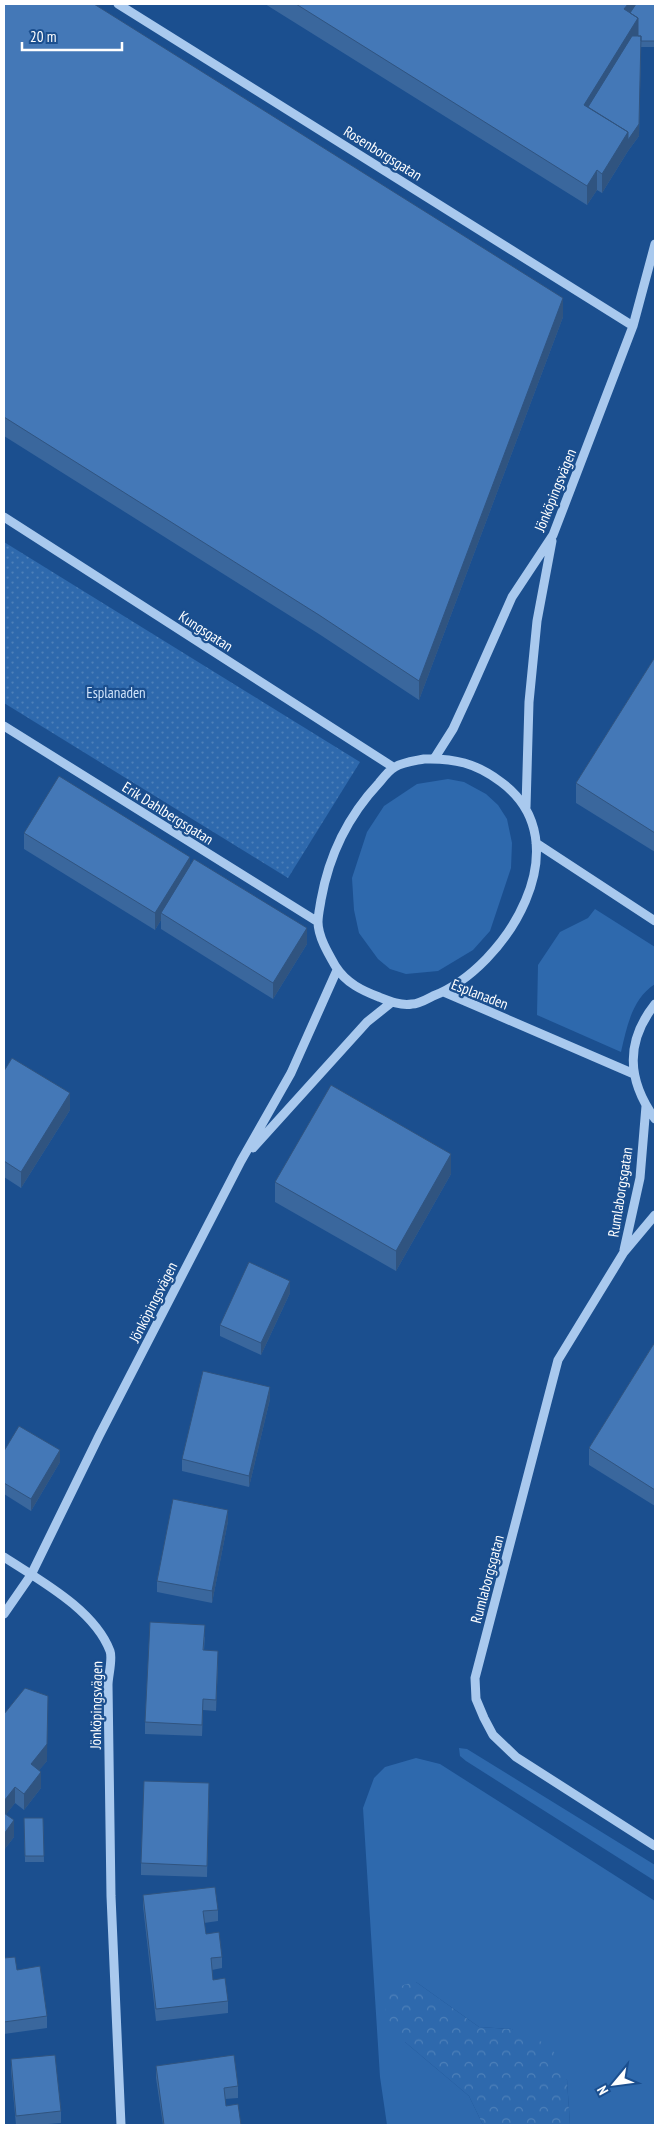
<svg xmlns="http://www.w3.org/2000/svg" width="659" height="2129" font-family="'PT Sans Narrow',sans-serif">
<defs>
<pattern id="forest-crowns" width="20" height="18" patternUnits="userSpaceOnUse" patternTransform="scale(1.25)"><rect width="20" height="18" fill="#2e69ad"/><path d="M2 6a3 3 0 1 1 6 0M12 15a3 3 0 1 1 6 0" fill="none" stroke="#4d80b9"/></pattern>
<pattern id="park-dots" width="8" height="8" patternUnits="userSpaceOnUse" patternTransform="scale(1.25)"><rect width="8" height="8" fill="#2e69ad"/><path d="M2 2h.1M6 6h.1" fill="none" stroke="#4d80b9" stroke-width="1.8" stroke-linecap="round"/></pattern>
</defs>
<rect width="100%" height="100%" fill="#1b4f8f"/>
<!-- grass -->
<path fill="#2e69ad" d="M448 779 464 782 486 794 498 805 507 819 512 843 511 868 490 931 473 950 438 971 406 974 390 969 378 959 359 933 354 910 352 878 367 832 384 806 417 784Z
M595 909 655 947V984C632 999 627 1026 621 1052L537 1015 538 965 560 932 588 918Z
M459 1748 467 1749 655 1865V1881L466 1761 460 1756Z
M416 1758 440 1764 655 1901V2125H570L567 2080 512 2029 479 2027 416 1982 405 2042 469 2096 483 2125H387L380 2077 363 1808 374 1778 385 1767Z"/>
<!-- forest -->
<path fill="url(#forest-crowns)" d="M416 1982 479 2027 512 2029 542 2042 554 2052 567 2080 570 2125H483L469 2096 405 2042 385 2015C388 1991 392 1987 416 1982Z"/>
<!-- park -->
<path fill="url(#park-dots)" d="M4 542 360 762 288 878 4 703Z"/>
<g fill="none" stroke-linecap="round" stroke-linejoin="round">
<!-- minor -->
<path stroke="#a9c9ee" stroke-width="9" d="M118 4 633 326
M4 517 393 767
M4 726 318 922
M424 759C454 758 476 763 501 782 583 842 507 967 433 996 427 999 419 1004 412 1004 401 1006 389 1001 379 997 363 991 346 983 336 967 329 955 318 937 318 922 318 915 320 907 321 900 329 855 348 816 379 783 383 778 389 770 395 767 403 762 414 761 424 759Z
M434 759 453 729 470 692 512 597 553 535 633 326 655 244
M526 807 529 702 537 621 552 541
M536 843 655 921
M444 992 634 1074
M655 1004C625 1042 627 1080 655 1119
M253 1148 367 1022 392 1002
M655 1215 624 1252 558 1360 475 1678 476 1699 484 1718 493 1735 516 1757 655 1846
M624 1250 640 1178 646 1106
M4 1557C39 1580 94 1609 110 1651 113 1659 108 1676 108 1685L111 1896 121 2125
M4 1614 31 1575 99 1436 241 1161 291 1073 337 970"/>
</g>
<!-- wall -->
<path fill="#3a679d" d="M4 4 563 317 419 700 319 634 4 436Z
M265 4H655V47H641L639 136 628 151 602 193 597 190 587 205Z
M655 657V852L576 803V783Z
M24 833 190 866 307 944 273 999 161 929V920L155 930 24 849Z
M4 1071 70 1110 21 1188 4 1177Z
M451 1174 396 1271 275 1202V1182Z
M290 1293 261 1355 220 1336V1325Z
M655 1342V1506L589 1465V1448Z
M270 1399 249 1487 182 1471V1459Z
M4 1451 60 1462 31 1511 4 1494Z
M228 1521 212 1603 157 1592V1581Z
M205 1636 204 1650 218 1663 216 1711 203 1710 202 1736 145 1734V1722Z
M4 1714 47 1761 39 1770 41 1788 24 1810 15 1803 6 1814 14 1837 4 1850Z
M209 1795 207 1877 141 1875V1863Z
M24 1818H43L44 1862H25Z
M143 1895 218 1910V1921L204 1923 206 1934 222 1957V1968L212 1970 213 1980 228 2001V2013L156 2021 143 1906Z
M4 1958 17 1970 47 2016V2028L4 2034Z
M11 2059 61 2111V2123L36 2125H16L11 2071Z
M156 2066 238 2086V2098L225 2099 226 2106 241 2125H163L156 2078Z"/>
<!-- shaded-wall -->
<path fill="#305480" d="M628 4H640L627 24 624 9Z
M638 18V37L589 116 584 105Z
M641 48 639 136 628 151 602 193V174L628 132Z
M597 170V190L587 205V186Z
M563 298V317L419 700V681Z
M190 857V873L161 913V920L155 930V913Z
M307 928V944L273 999V983Z
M70 1093V1110L21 1188V1172Z
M451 1154V1174L396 1271V1251Z
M290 1281V1293L261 1355V1343Z
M270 1387V1399L249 1487V1476Z
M60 1450V1462L31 1511V1499Z
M228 1510V1521L212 1603V1591Z
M218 1651V1663L216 1711V1700Z
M48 1696 47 1761 31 1780V1764Z
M203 1699V1710L202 1736V1725Z
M41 1772V1788L24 1810V1794Z
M15 1787V1803L4 1817V1801Z
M14 1820V1837L4 1850V1834Z"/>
<!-- building -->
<path fill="#4478b7" stroke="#305480" d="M4 4H94L563 298 419 681 319 615 4 417Z
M296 4H628L624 9 638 18 584 105 628 132 602 174 597 170 587 186Z
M636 4H655V41H641V36H638V18L630 13Z
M632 36H641L639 124 628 140V132L588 107Z
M655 657V833L576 783Z
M59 776 190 857 155 913 24 833Z
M194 859 307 928 273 983 161 913Z
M12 1058 70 1093 21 1172 4 1161V1071Z
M331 1085 451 1154 396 1251 275 1182Z
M249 1262 290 1281 261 1343 220 1325Z
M655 1342V1490L589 1448Z
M203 1371 270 1387 249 1476 182 1459Z
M19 1426 60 1450 31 1499 4 1483V1451Z
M173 1499 228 1510 212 1591 157 1581Z
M150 1622 205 1625 203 1650 218 1651 216 1700 203 1699 202 1725 145 1722Z
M25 1688 48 1696 47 1744 31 1764 41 1772 24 1794 15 1787 4 1801V1714Z
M144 1781 209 1783 207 1866 141 1863Z
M4 1813 14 1820 4 1834Z
M24 1818H43L44 1856H25Z
M215 1887 218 1910 203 1911 206 1934 219 1932 222 1957 211 1958 213 1980 225 1978 228 2001 156 2009 143 1895Z
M15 1957 17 1970 40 1966 47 2016 4 2022V1958Z
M55 2055 61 2111 16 2116 11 2059Z
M234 2055 238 2086 224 2088 226 2106 238 2104 241 2125H164L156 2066Z"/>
<g text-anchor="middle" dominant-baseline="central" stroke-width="4.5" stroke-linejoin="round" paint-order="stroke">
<!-- street labels -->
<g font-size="15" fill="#fff" stroke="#1b4f8f">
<text transform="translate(383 153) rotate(32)">Rosenborgsgatan</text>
<text transform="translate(555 490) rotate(-68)">Jönköpingsvägen</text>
<text transform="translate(206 631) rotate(33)">Kungsgatan</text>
<text transform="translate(168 813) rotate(32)">Erik Dahlbergsgatan</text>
<text transform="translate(480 994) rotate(21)">Esplanaden</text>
<text transform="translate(620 1192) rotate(-81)">Rumlaborgsgatan</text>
<text transform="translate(153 1302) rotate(-63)">Jönköpingsvägen</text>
<text transform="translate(487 1579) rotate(-75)">Rumlaborgsgatan</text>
<text transform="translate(96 1705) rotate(-89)">Jönköpingsvägen</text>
</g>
<!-- park labels -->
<g font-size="15" fill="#cfe3fa" stroke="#1b4f8f">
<text x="116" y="692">Esplanaden</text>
</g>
</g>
<!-- border -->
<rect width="659" height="2129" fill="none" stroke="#ffffff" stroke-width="10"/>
<!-- north arrow -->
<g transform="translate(614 2084) rotate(241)" stroke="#1b4f8f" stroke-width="4" paint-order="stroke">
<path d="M0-4L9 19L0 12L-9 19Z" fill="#ffffff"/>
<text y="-8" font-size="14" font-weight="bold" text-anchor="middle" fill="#ffffff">N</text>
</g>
<!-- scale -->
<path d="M22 42v8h100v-8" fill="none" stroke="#ffffff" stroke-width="2.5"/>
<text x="30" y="42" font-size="15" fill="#ffffff" stroke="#1b4f8f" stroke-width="4" paint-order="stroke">20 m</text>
</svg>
